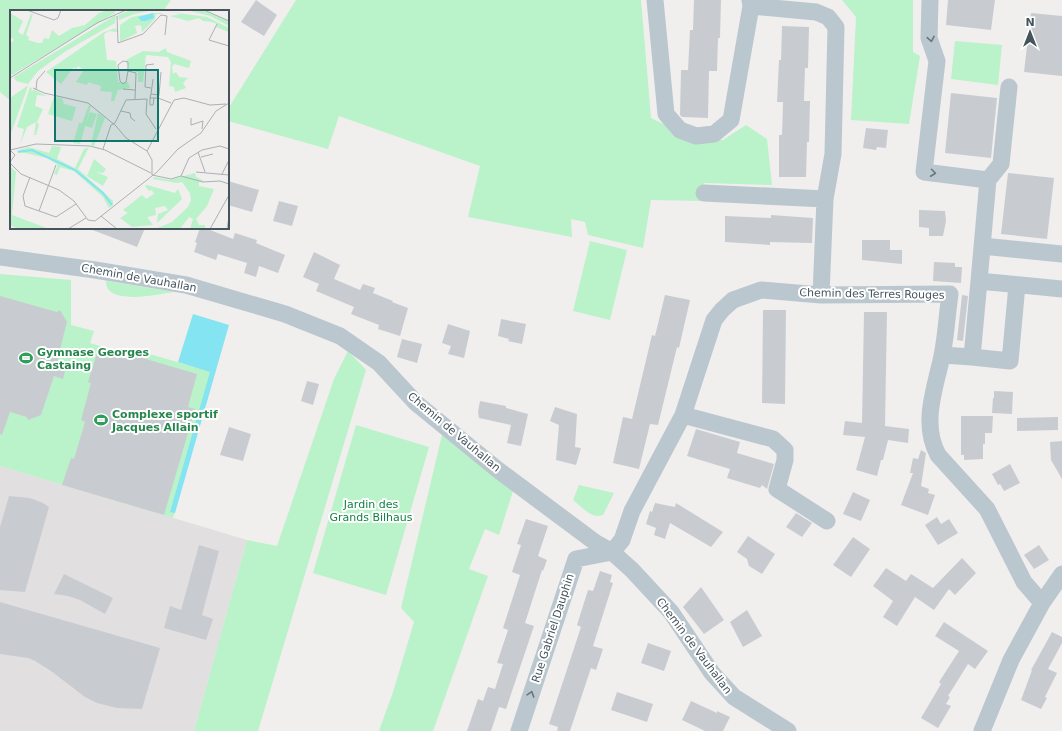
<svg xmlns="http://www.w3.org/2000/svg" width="1062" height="731" font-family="'DejaVu Sans',sans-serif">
<rect width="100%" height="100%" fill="#f1eeee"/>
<!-- education -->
<path fill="#e2dfe0" d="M0 466 247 540 194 731H0Z"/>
<!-- green -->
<path fill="#baf2ca" d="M0 0H171L163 11H11V101L0 92Z
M296 0H641L651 118 667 126 689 140H723L746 125 767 139 772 185 704 183 701 201 651 200 643 248 588 235 585 222 571 219 572 237 468 217 480 166 339 116 328 149 228 121V109Z
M842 0H913V52L920 56 909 124 851 120 856 17Z
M955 41 1002 45 998 85 951 79Z
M590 241 627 250 610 320 573 311Z
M0 274 71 280V325L94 331 90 343 126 354 129 348 215 373 173 518 0 466Z
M106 281 175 292C159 294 125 302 111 292 108 290 106 286 106 281Z
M348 351 366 370 258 731H194L247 540 277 546 334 379Z
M356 425 429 447 386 595 313 573Z
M442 435 513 491 499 535 485 529 469 569 488 576 433 731H379L393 692 414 622 401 608Z
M579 485 614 493 603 515C591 519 582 507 573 500Z"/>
<!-- water -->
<path fill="#84e4f1" d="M193 314 229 325 175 513 170 512 210 372 178 362Z"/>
<!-- building -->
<path fill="#c8ccd1" d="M256 0 277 15 264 36 241 22Z
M694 0H721L720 38H718L717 71H709L708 118 682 117 680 115 681 70H688L690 30H693Z
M948 0H995L991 30 946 25Z
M1031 13 1062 16V76L1024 72Z
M782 26 809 27 808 68H805L804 101H810L809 142H807L806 177H779V135H782L783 102H777L779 60H781Z
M951 93 997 98 991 158 945 153Z
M866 128 888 130 886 148 877 147 876 150 863 148Z
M1008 173 1054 178 1047 239 1001 234Z
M228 181 259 190 252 212 228 205Z
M279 201 298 206 292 226 273 221Z
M919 210 945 211 946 221 943 236H929V228L919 227Z
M771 215 813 218 812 243 770 242V245L725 242V216L771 218Z
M91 228H145L137 247 90 229Z
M200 228H205L233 239 235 233 257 240 256 243 285 255 278 273 259 266 256 277 244 273 247 263 218 254 216 260 194 252 197 243 195 242Z
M862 240H890V250H902V264L862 260Z
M314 252 340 265 334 279 360 290 363 284 375 288 373 293 393 301 392 302 408 308 400 336 378 329 379 325 351 314 354 307 316 291 319 284 303 277Z
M934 262 955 263V267H962L961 283 933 281Z
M665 295 690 300 679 348 677 347 658 425 650 424 639 469 613 463 623 417 632 419 652 335 655 336Z
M962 295 968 296 963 341 957 340Z
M0 296 57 312 60 310 67 322 58 357V361L67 364 63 379 54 376 41 415 28 420 27 417 10 412 2 435 0 434Z
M763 310H786L785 404 762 403Z
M864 312H887L885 426 909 429 908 443 888 440 883 460H881L877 476 856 470 865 437 843 435 845 421 862 423Z
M501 319 526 324 522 344 508 341 509 339 498 336Z
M448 324 470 331 464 358 448 354 451 346 442 343Z
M402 339 422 344 417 363 397 357Z
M98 350 128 359 129 354 197 374 188 407 195 409 164 515 62 485 71 458 74 459 85 422 81 420 91 383 88 382Z
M307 381 319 384 313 405 301 401Z
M994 391 1013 392 1012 414 992 413 993 398H994Z
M480 401 506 406V408L528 414 521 446 507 443 511 425 479 418 478 412Z
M555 407 577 414 575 447 581 448 576 465 556 460 559 425 550 421Z
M961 416H993L992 433H985V444H983V459L964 460V455H961Z
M1058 417V430L1017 431V418Z
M229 427 251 434 243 461 220 455Z
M696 429 740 442 737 453 774 464 767 489 762 485 760 488 727 478 730 469 687 456Z
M1062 441V479L1051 460 1050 442Z
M921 450 926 453 921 486 929 489 928 493 935 495 928 515 901 505 913 473H910L913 458 918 459Z
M1010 464 1020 483 1004 491 1000 484 998 485 992 474Z
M853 492 870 500 861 521 843 514Z
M9 496 30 498 43 503 49 507 25 592 0 590V527Z
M655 503 675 507 676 503 723 532 711 547 670 523 665 539 654 535 656 528 646 524 650 511 652 512Z
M796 513 812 523 802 537 786 527Z
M937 517 941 524 949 519 958 533 938 545 925 525Z
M526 519 548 526 538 556 547 560 543 571 542 570 525 623 534 626 506 709 499 707 491 731H467L478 699 483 701 488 687 495 689 503 664 497 663 508 630 503 628 520 575 512 572 521 545 517 544Z
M748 536 775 554 762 574 749 566 747 559 737 552Z
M853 537 870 549 851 577 833 565Z
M199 545 219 551 202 615 213 619 206 640 164 628 170 606 181 610Z
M1039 545 1049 560 1034 569 1024 555Z
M962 558 976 573 955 595 949 589 934 610 915 597 897 626 883 617 893 601 873 586 886 568 906 581 911 574 933 588Z
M600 571 612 575 610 582 613 583 593 646 603 649 596 670 591 668 570 731H557L558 727 549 724 581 627 577 625 588 590 593 591Z
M64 574 113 598 105 614 80 600 68 596 54 594Z
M701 587 724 620 704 634 683 607Z
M0 602 160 648 142 709 117 708 97 703 85 697 51 671 35 661 28 658 0 654Z
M747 610 762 636 743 647 730 622Z
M944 622 988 651 975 669 968 664 948 696 950 697 946 704 951 706 938 728 921 718 941 684 939 682 959 651 935 636Z
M1052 632 1062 637V643L1048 669 1057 673 1045 697 1047 698 1041 709 1021 700 1032 670H1031Z
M648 643 671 651 664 671 641 663Z
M617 692 653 704 647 722 611 710Z
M691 701 717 713V711L730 717 723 731H705L682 720Z"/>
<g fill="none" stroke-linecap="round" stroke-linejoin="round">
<!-- minor -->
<path stroke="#bbc7ce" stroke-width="17" d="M655 0 666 114 680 130 696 136 714 134 731 120 751 6 750 0
M930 0 929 38 937 61 924 172 988 180
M751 6 816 12 828 17 836 27 833 154 825 199 821 295
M1009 87 1001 164 988 180 979 281 1062 289
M704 193 825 199
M982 246 1062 254
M0 257 95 270 186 285 285 314 340 336 379 363 416 403 498 470 596 543 612 552 632 570 671 612 712 673 734 697 788 731
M979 281 972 357 1010 361 1017 285
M942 355 972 357
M683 415 773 439 785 450V460L777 489 827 521
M519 731 576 559 612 552 622 540 632 511 683 415 714 320 722 310 733 300 761 290 821 295 950 294C947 315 946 336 942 356 935 389 921 423 938 455L987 509 1024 582 1042 603
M982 731 1011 660 1042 603 1062 574"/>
</g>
<!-- one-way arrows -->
<defs><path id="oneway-chevron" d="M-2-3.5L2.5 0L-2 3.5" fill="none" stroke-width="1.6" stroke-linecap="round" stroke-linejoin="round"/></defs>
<g stroke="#68767f">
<use href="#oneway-chevron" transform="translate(931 39) rotate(79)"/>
<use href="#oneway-chevron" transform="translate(933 173) rotate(7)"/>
<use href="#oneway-chevron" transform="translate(531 694) rotate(-72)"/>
</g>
<!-- icons -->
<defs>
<g id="stadium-bare" transform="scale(1.08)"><path d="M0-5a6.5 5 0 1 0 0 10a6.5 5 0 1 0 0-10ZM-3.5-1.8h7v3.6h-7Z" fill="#2e9e5b" stroke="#fff" stroke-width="2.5" paint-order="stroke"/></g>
</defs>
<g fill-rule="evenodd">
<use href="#stadium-bare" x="26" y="358"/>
<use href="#stadium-bare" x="101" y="420"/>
</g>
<g text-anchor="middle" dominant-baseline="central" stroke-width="4" stroke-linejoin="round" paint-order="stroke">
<!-- street labels -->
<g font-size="11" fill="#45545d" stroke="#fff">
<text transform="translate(139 278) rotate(10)">Chemin de Vauhallan</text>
<text transform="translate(872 294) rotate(1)">Chemin des Terres Rouges</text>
<text transform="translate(454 432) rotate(40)">Chemin de Vauhallan</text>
<text transform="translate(553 628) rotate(-72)">Rue Gabriel Dauphin</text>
<text transform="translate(694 646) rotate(53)">Chemin de Vauhallan</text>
</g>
<!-- leisure labels -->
<g font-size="11" font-weight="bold" fill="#27864d" stroke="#fff" text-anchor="start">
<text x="37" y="352">Gymnase Georges<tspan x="37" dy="13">Castaing</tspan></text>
<text x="112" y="414">Complexe sportif<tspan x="112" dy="13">Jacques Allain</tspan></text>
</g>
<!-- park labels -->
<g font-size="11" fill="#118340" stroke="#fff">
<text x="371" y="504">Jardin des<tspan x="371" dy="13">Grands Bilhaus</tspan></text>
</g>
</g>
<!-- overview -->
<g transform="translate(10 10)">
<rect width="219" height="219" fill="#f1eeee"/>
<path d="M99 0H105V3L2 65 0 62V34L4 30 0 26V3L13 11 8 22 13 25 21 4H23L16 25 19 27 18 30 28 33H32L34 28 39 29 42 20 49 26 62 18 75 15 89 3ZM121 0H144L124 4 109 10 108 5ZM177 0H192L207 6 219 11V16L200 6ZM160 2 197 7 219 18V22L206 17 207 14 202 12 193 11 189 8 178 11 160 6 171 4ZM144 3H150L153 4H146L145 9 132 22 131 15 125 16 127 23 110 32V15L122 7ZM106 5 105 13 56 41 28 61 18 74 6 71 4 67ZM106 18 107 22 99 21 94 24 97 50 106 51 108 72H118L120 78 108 80 104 91H101L102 82 90 81 91 76 78 72 77 75 66 72 74 60 68 56 66 59 64 57 51 74 36 62 94 22ZM156 38 157 42 181 51 179 58 164 54 162 57 163 64 166 62 169 67 178 68 173 73 176 78 165 82 164 77 159 76 161 52 158 47 136 45 133 72H128V62L119 60 116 50 133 41 149 42ZM17 76H18L0 126V88ZM20 77 22 78 21 81 24 80 37 86 27 85 25 96 33 99 27 112 29 115 26 125H24L26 112 17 117 10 135 14 119 7 117ZM44 87 52 88 54 94 66 97 62 111 38 104ZM79 95 81 96 70 134 63 133 69 113H72ZM80 102 87 104 82 118 75 116ZM88 103 95 108 84 136 81 135ZM42 136 51 137 47 149 65 158 74 139 79 137 68 159 103 191V195L99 198 93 187 64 161 50 157 47 165 44 164 48 155 37 148 6 141 18 137 39 143ZM84 149 96 159 93 163 86 162 98 167 93 176 77 166ZM0 156 6 162 2 205 39 219H9L0 215ZM185 163 186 167 194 171 189 172V176L204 179 197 196 186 209 189 215H195V218L180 219 183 209 179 207 170 219H145L162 212 178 197 181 190 180 183 172 172 167 173 143 169 144 167 160 170ZM137 175 165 183 168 179 172 189 147 213 148 204 158 200 155 196 145 198 146 205 137 207 143 215 122 217 110 208 118 203 113 200 132 185 136 189 144 184 142 180 139 181 135 176Z" fill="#baf2ca"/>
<path d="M143 3 144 8 136 11H131L128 7Z" fill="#84e4f1"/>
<path fill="none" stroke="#84e4f1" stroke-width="2" d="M8 142 22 140 65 160 93 183 102 195"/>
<path fill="none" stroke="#acb0b4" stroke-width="1" d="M17 0 44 10 48 8 51 0M194 0 219 11M107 6 108 33 133 24 151 5 157 6 155 25M207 14 199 30 219 36M113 51 118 52V61L116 72 113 74 110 71 108 55ZM118 61 126 63 125 89M0 68 87 13 116 0M23 78 34 83 78 93 106 116 116 128 137 141M141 78 135 77 136 55 144 54M113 79 125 80M26 80 27 70 35 61M141 84 140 88H148L149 85 141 84 143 69M149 85 151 62M140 88V95H143L144 88M148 88 161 93M216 94 200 95 174 88 164 90 137 141 142 150V165L161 169 171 166 179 148 192 140 210 136 219 139M111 101 120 103 121 108 125 111M181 108V115L193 111 192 119M93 139 101 115 105 113 116 90 137 89 136 104 146 119M0 140 26 134 80 136 95 140 141 163M0 140 5 145 0 152M188 142 195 162M191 147 203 144M0 153 11 164 49 180 64 191 78 210 85 211 147 162 168 139 191 123 206 101 219 93M186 162 219 165M212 164 219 150M171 166 193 172 210 171 219 174M20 167 13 186 15 196 46 207 66 194M29 201 46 155M91 206 107 219M58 219 76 208M200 219 219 185M217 219 219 207"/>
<path fill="#0f766e" fill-opacity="0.15" stroke="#0f766e" stroke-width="2" d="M45 60H148V131H45Z"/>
<rect width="219" height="219" fill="none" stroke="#45545d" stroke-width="2"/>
</g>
<!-- north arrow -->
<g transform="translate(1030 32)" stroke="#ffffff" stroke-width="3" paint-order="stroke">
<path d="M0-3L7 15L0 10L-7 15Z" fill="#45545d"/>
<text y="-6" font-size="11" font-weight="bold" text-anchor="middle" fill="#45545d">N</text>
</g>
</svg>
